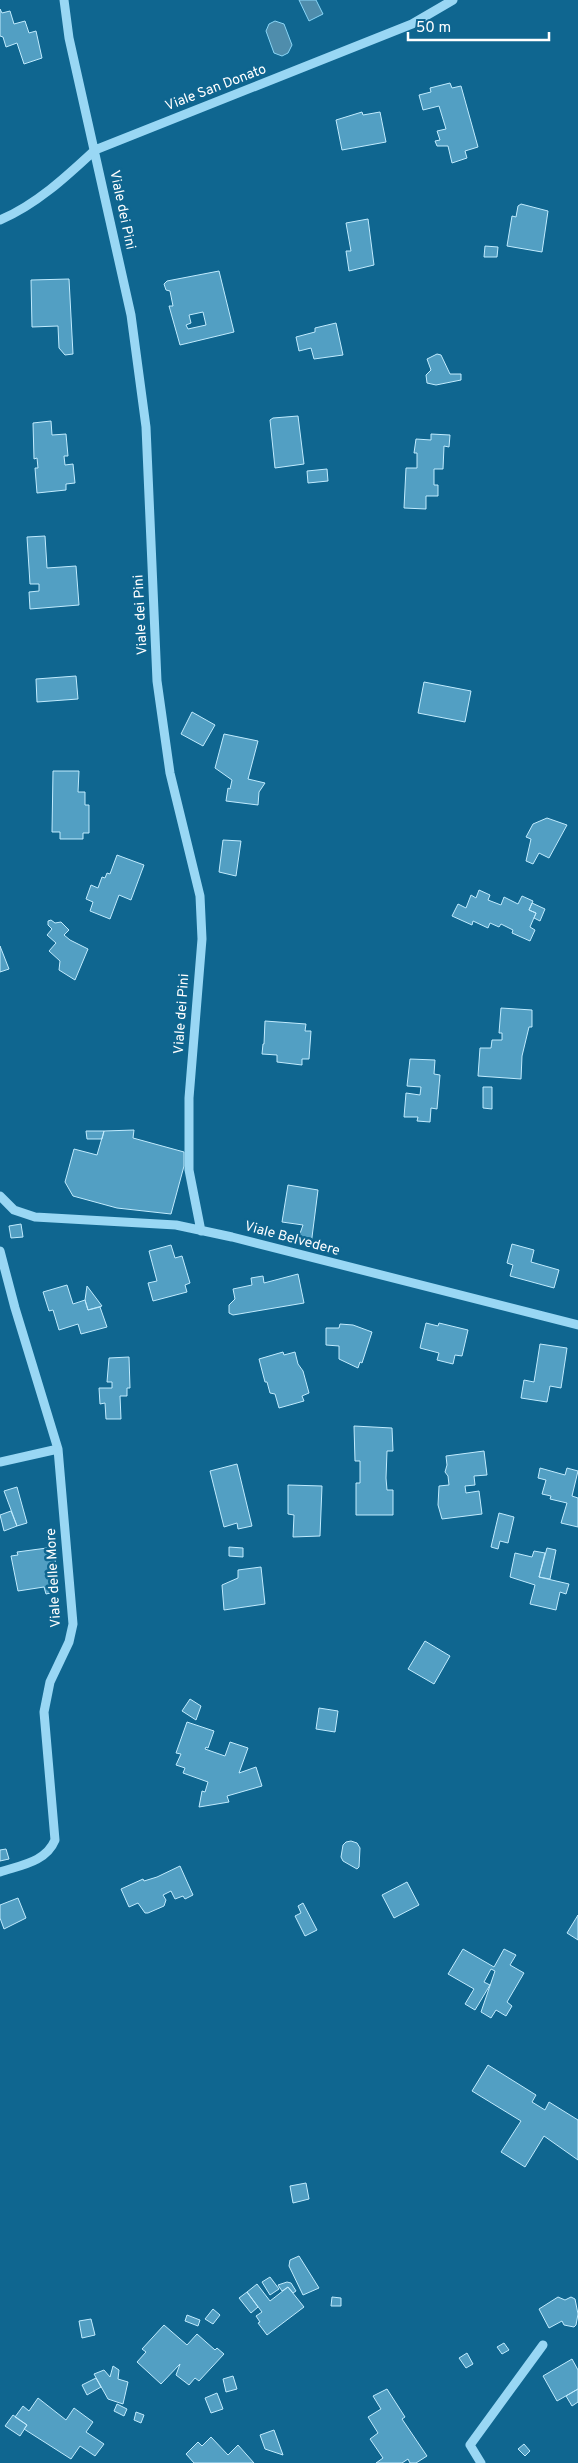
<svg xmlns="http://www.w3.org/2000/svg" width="578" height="2463" font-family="Overpass,sans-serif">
<rect width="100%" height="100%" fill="#0f6690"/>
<!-- water -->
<path fill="#4f8dac" stroke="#8ad6f7" d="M299 0H316L323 14 309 21Z
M275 21 284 24 292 45 288 53 282 56 274 53 266 31 269 24Z"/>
<!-- building -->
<path fill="#529fc3" stroke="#c0ebfe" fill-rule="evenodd" d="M0 9 2 13 10 11 14 24 25 21 29 33 36 31 42 58 24 64 17 43 6 47 3 37 0 36Z
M450 83 452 88 461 86 478 147 465 151 467 158 452 163 448 146H437L435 141 440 140 437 131 446 129 439 106 423 110 419 95 431 92 430 88Z
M362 112 363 115 380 112 386 142 342 150 336 120Z
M521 204 548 211 542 252 507 246 512 216 516 217 518 206Z
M368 219 374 265 349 271 346 251H351L346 223Z
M485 246 498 247 497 257H484Z
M219 271 234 332 180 345 169 306H173L170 291 166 290 164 284 167 281ZM203 312 206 325 188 329 186 325 191 323 189 315Z
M69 279 73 354 65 355 59 348 58 326 32 327 31 280Z
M336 323 343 355 314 359 311 348 299 351 296 337 315 332V328Z
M437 354 441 355 450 374H461V380L436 385 427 383 426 375 431 370 427 359Z
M298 416 304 464 275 468 270 420 273 418Z
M51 421 52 435 66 434 68 456H64L65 465 73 464 75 483 66 484V490L37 493 35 468H38L37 458 34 459 33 423Z
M431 434 450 435 449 447 444 446 443 469H434V485H438V496H426V509L404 508 406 468H417V453H414L416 439 431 440Z
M327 469 328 481 308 483 307 471Z
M45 536 47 568 76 566 79 605 30 609 29 592 39 591V584H30L27 537Z
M76 676 78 699 37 702 36 679Z
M424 682 471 691 465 722 418 713Z
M192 712 215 725 203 746 181 734Z
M224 734 258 741 248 779 265 783 259 792 258 805 226 801 228 788 230 789 232 780 215 768Z
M53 771H79L78 792H85V805H89V833H83V839H60V832H52Z
M547 818 567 825 549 858 539 853 533 864 526 861 531 839 526 837 533 824Z
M223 840 241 841 236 876 219 872Z
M117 855 144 865 131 900 119 895 110 919 90 911 93 902 86 899 91 885 98 888 102 877 105 878 107 873 110 874Z
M479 890 490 895 488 900 501 905 504 897 518 904 522 896 533 901 529 910 536 913 530 927 535 930 530 941 512 933 513 930 501 924 499 927 490 923 488 928 473 921 472 925 452 916 458 904 466 908 471 895 476 898Z
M532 903 545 909 540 921 534 918 536 913 529 910Z
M51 920 55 923 61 922 69 930 64 935 70 940 88 949 75 980 59 970 60 961 49 951 56 943 47 935 52 929 48 925V921Z
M0 946 9 969 0 972Z
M501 1008 532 1010V1027H529L522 1056 521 1079 478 1076 480 1048H491L492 1040H502V1033H499Z
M265 1021 306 1024 305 1031H311L309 1059H302V1065L277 1062V1055L262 1054 263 1044H264Z
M410 1059 435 1060 434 1074 440 1075 437 1109 431 1108 430 1122 417 1121 418 1117H404L406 1093 420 1095 421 1087 407 1086Z
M483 1087H492V1109L483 1108Z
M134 1130 133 1138 184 1152V1166L171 1214 117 1208 73 1196 65 1182 74 1149 97 1155 104 1131Z
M86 1131H104L102 1139H87Z
M288 1185 318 1190 311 1245 297 1242 303 1225 282 1222Z
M21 1224 23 1237 11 1238 9 1226Z
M512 1244 534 1250 531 1262 559 1270 554 1288 510 1276 513 1265 507 1263Z
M171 1245 175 1258 182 1256 190 1283 185 1285 187 1292 153 1301 148 1283 157 1281 149 1251Z
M298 1274 304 1303 233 1315 229 1313V1305L235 1299 233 1289 252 1285 251 1278 263 1276 264 1283Z
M67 1285 73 1304 85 1300 88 1310 100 1307 107 1327 81 1334 78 1324 59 1330 53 1310 49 1311 43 1292Z
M87 1286 102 1306 88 1310 85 1300Z
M426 1323 438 1326 439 1323 468 1330 462 1356 455 1355 453 1364 437 1360 439 1353 420 1348Z
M340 1324 353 1325 372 1332 362 1363 360 1362 358 1368 339 1359V1346L326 1345V1328H339Z
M540 1344 567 1348 561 1388 550 1386 547 1402 521 1398 524 1380 534 1382Z
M283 1352 284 1355 295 1352 298 1364 303 1371 309 1393 302 1396 304 1401 279 1408 275 1394 270 1393 267 1382H265L259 1359Z
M129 1357 130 1388H127V1396H120L121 1419H106L105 1403 100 1404 99 1388H112V1382H107L109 1358Z
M354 1426 392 1428 393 1451H387L386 1478 387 1490H393V1515H356V1483H360V1461H355Z
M484 1451 487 1475 474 1476 475 1485 465 1486 466 1493 479 1491 482 1514 442 1519 438 1505 439 1486 449 1485 448 1476 445 1472 447 1465 446 1456Z
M237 1464 252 1526 238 1529 237 1523 224 1527 210 1471Z
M540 1468 565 1475 567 1468 578 1471 572 1496 578 1498V1527L561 1523 567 1503 550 1499 551 1496 542 1494 546 1480 538 1478Z
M288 1485 322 1486 320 1536 293 1537 294 1515 288 1514Z
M17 1487 27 1523 17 1526 4 1491Z
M11 1511 17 1526 4 1531 0 1515Z
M499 1513 514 1517 508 1543 500 1541 498 1549 491 1547Z
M229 1547 243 1548V1557L229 1556Z
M47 1548 48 1551 54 1550 57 1576H54L55 1584H58L59 1591 46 1594 44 1587 18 1591 11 1556 18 1555 17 1552Z
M547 1548 556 1550 550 1579 539 1577Z
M534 1551 545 1553 539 1577 569 1584 566 1594 560 1592 556 1610 530 1604 535 1585 510 1577 515 1553 532 1557Z
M261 1567 265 1604 224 1610 222 1585 238 1578V1570Z
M425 1641 450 1656 434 1684 408 1669Z
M190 1699 201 1706 196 1720 182 1711Z
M319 1708 338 1711 335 1732 316 1729Z
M187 1722 214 1731 208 1748 206 1747 205 1749 225 1756 230 1742 248 1748 239 1773 256 1767 262 1786 227 1796 229 1802 199 1807 202 1791 205 1792 208 1782 183 1773 185 1768 176 1765 181 1754 176 1753Z
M351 1841 357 1843 360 1848 359 1867 357 1869 343 1861 341 1857 343 1845 346 1842Z
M6 1849 9 1859 0 1861V1850Z
M180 1866 193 1895 185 1899 183 1896 175 1899 171 1891 163 1895 166 1900 164 1906 148 1913H145L138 1903 129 1907 121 1889 143 1879 144 1881 157 1877Z
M407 1882 419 1905 394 1918 382 1895Z
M18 1898 26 1918 4 1929 0 1918V1905Z
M303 1903 317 1930 305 1936 295 1916 301 1913 298 1906Z
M578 1915V1940L567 1933Z
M463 1949 494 1967 504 1949 516 1955 510 1965 524 1973 507 2002 512 2006 506 2016 496 2010 491 2018 481 2012 495 1971 491 1969 484 1982 490 1985 475 2010 465 2004 474 1989 448 1974Z
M488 2065 536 2095 532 2102 545 2110 549 2102 578 2120V2160L544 2136 525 2167 501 2152 521 2121 472 2091Z
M306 2183 309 2199 293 2203 290 2186Z
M299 2256 319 2288 303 2295 289 2266 290 2260Z
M270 2277 279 2289 270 2295 262 2282Z
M287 2282 291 2283 296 2291 293 2293 288 2287 282 2291 278 2285Z
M257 2284 270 2301 288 2287 304 2307 267 2335 258 2323 260 2322 256 2316 262 2312 247 2292Z
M247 2292 258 2307 251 2313 239 2298Z
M332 2297 341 2298V2306H331Z
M558 2297 565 2300 571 2297 575 2299 578 2314 576 2325 574 2327 564 2325 562 2321 549 2328 539 2309Z
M213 2309 220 2315 213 2324 205 2319Z
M187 2315 200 2320 198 2326 185 2321Z
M91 2319 95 2335 82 2338 79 2321Z
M164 2325 187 2345 197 2334 215 2350 217 2348 224 2354 199 2381 195 2378 189 2385 176 2375 180 2364 161 2384 137 2362 146 2352 142 2349Z
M504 2343 509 2350 502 2354 497 2347Z
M467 2353 473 2364 466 2368 459 2358Z
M572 2359 578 2370V2389L557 2401 543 2376Z
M113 2366 119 2370 118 2379 128 2382 123 2404 108 2399 94 2374 104 2370 110 2377Z
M233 2376 237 2389 226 2392 223 2379Z
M96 2378 101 2387 87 2395 82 2385Z
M387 2389 405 2417 402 2419 427 2456 416 2463H410L408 2459 402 2463H376L383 2458 370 2439 378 2433 368 2417 381 2409 373 2396Z
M578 2389V2402L572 2406 566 2396Z
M217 2393 223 2409 211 2413 205 2398Z
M38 2398 66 2420 74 2408 93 2422 86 2432 104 2444 95 2456 80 2446 71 2459 24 2429 27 2425 15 2417 23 2406 29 2411Z
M117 2404 127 2409 124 2416 114 2411Z
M136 2412 144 2415 141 2423 134 2420Z
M13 2415 27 2425 20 2436 5 2426Z
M274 2430 283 2455 265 2449 260 2435Z
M211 2437 228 2455 238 2445 254 2463H194L186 2454 198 2442 202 2446Z
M524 2444 530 2451 525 2456 518 2449Z"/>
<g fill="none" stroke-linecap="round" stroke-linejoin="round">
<!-- minor -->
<path stroke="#99d7f4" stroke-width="9" d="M64 0 69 38 131 315 146 427 157 681 170 773 200 896 202 939 189 1098V1170L201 1231
M0 220C36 205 67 176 95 150L412 24 453 0
M0 1196 14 1210 35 1217 176 1225 232 1237 578 1325
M0 1251 15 1308 58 1449 73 1624 69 1642 50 1682 44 1712 55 1840C46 1862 21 1865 0 1872
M0 1462 58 1449
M481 2463 470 2445 543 2345"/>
</g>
<g text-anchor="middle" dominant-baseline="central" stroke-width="5" stroke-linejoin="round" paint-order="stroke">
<!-- street labels -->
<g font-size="14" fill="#fff" stroke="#0f6690">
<text transform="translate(216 88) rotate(-21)">Viale San Donato</text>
<text transform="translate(122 210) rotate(78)">Viale dei Pini</text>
<text transform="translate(141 615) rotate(-93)">Viale dei Pini</text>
<text transform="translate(182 1014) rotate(-86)">Viale dei Pini</text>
<text transform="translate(292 1239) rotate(15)">Viale Belvedere</text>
<text transform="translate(54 1578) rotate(-93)">Viale delle More</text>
</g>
</g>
<!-- scale -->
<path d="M408 32v8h141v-8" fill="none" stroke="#ffffff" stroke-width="2.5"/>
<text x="416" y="32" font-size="15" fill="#ffffff" stroke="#0f6690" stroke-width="4" paint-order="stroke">50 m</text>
</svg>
